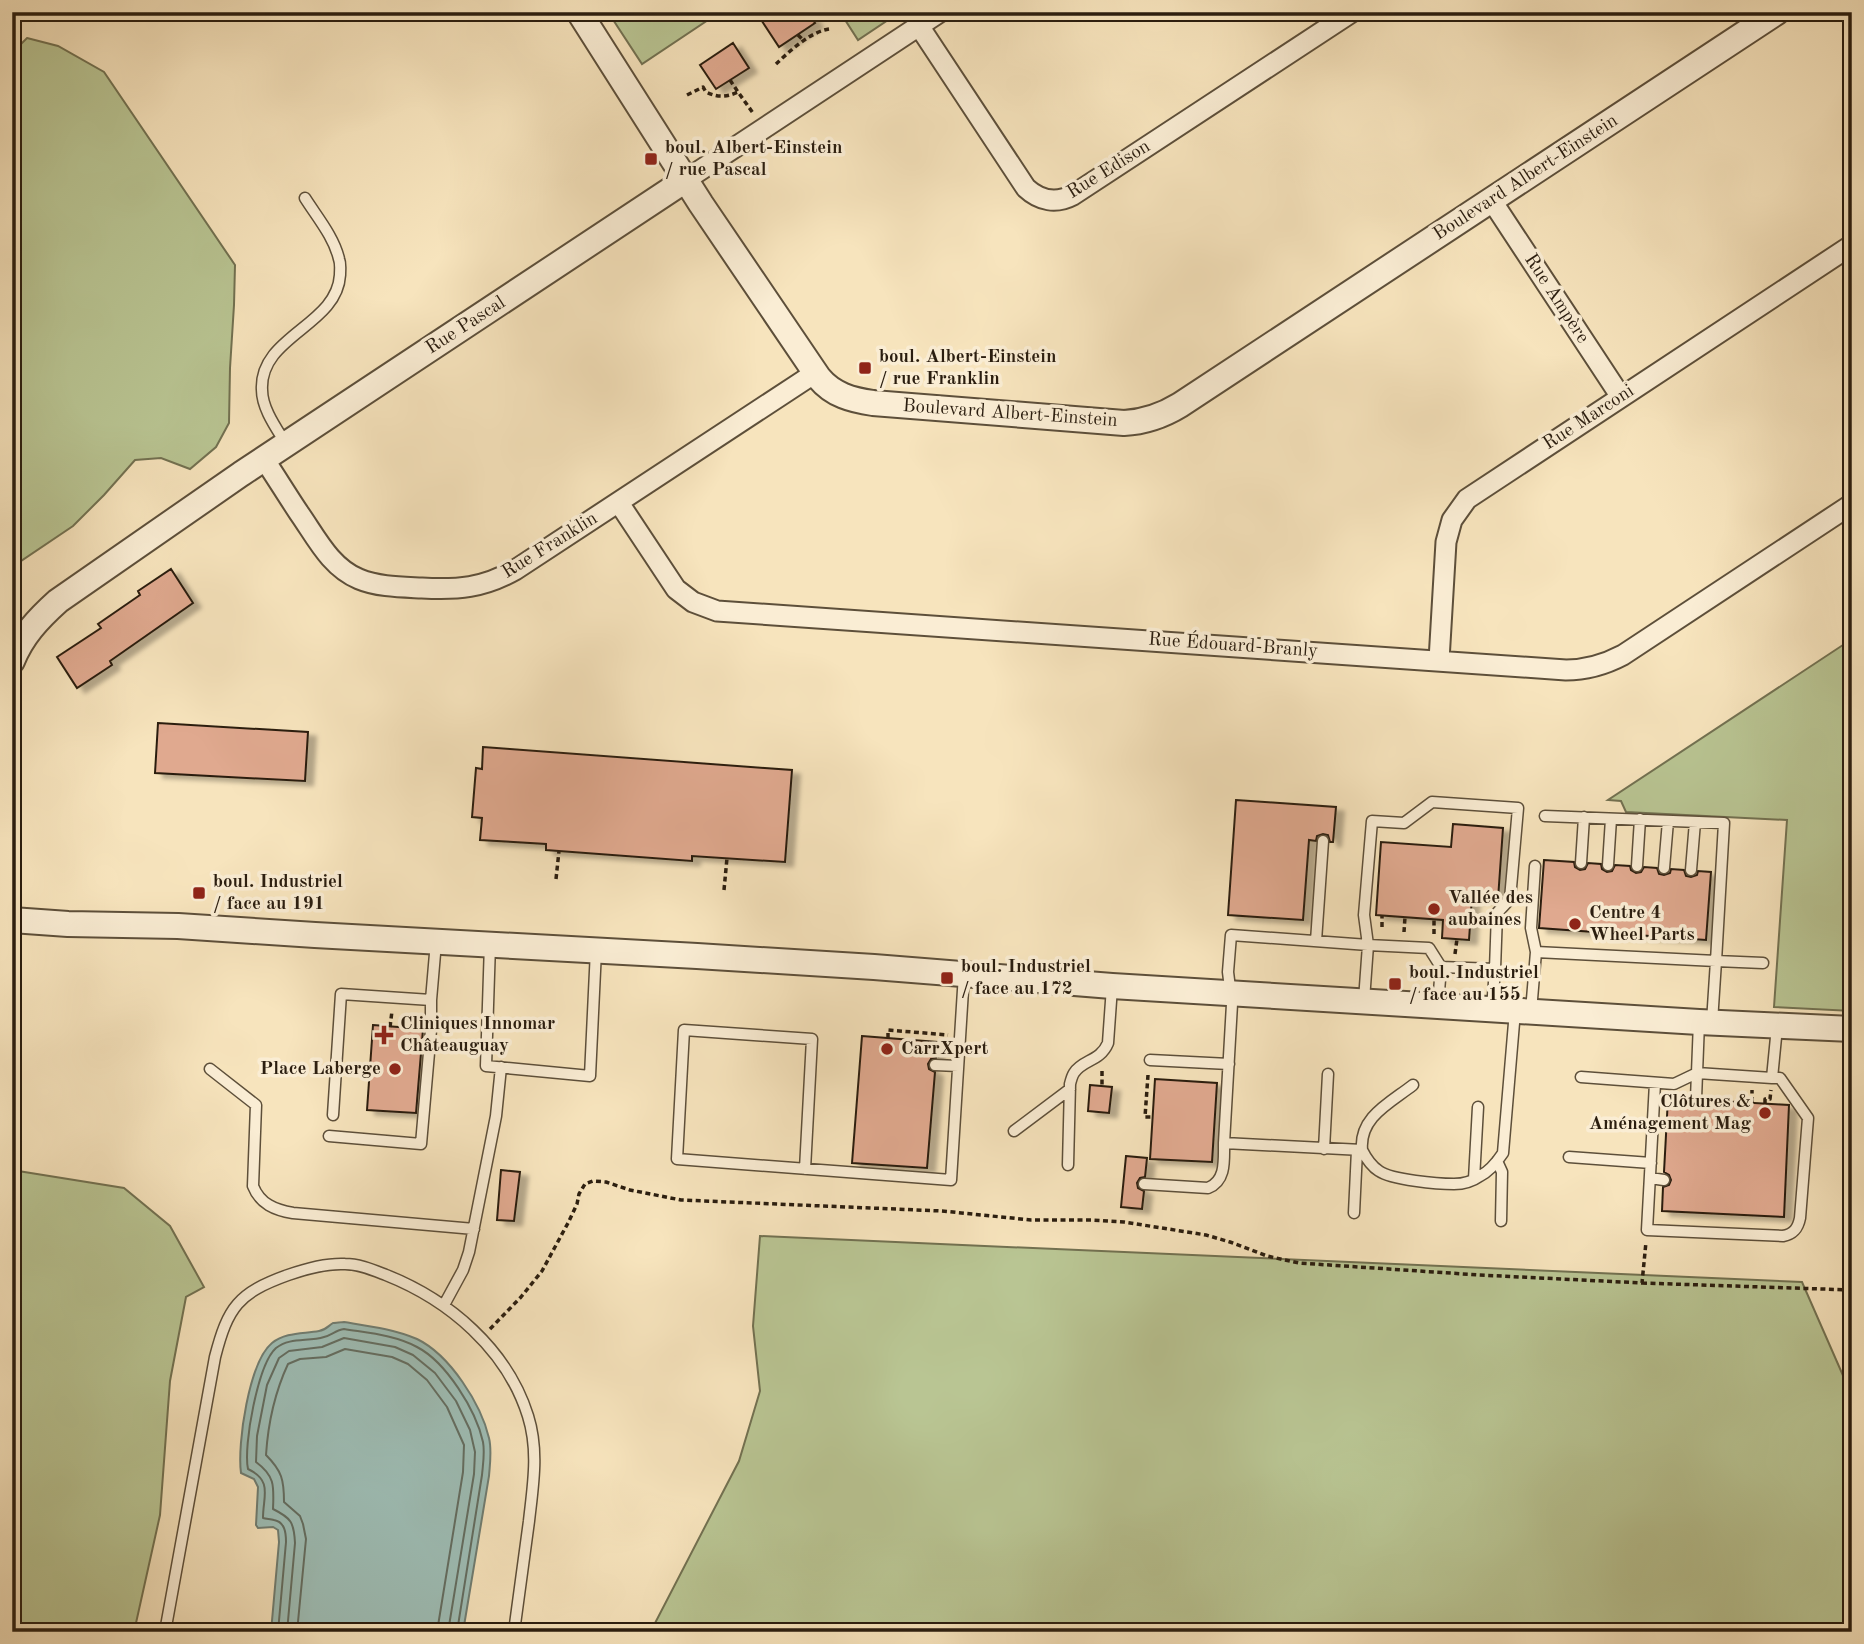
<svg xmlns="http://www.w3.org/2000/svg" width="1864" height="1644" font-family="'Old Standard TT',serif">
<defs>
<filter id="shadow"><feDropShadow dx="8" dy="4.5" stdDeviation="2" flood-color="#0004"/></filter>
</defs>
<rect width="100%" height="100%" fill="#f7e4bd"/>
<filter id="stains"><feTurbulence type="fractalNoise" baseFrequency=".00286" numOctaves="4"/><feColorMatrix values="0 0 0 0 .2 0 0 0 0 .09 0 0 0 0 .02 0 0 0 .5 -.17"/></filter>
<radialGradient id="worn" r=".72"><stop offset=".6" stop-color="#630" stop-opacity="0"/><stop offset="1" stop-color="#630" stop-opacity=".3"/></radialGradient>
<!-- green -->
<path fill="#b9c593" stroke="#727151" stroke-width="2" d="M608 12H720L642 64Z
M840 12H900L858 40Z
M27 38 58 46 104 72 235 265 234 305 230 368 229 423 216 447 190 469 161 458 135 460 104 495 73 526 12 567V53Z
M1852 639V1011L1774 1007 1787 820 1626 812 1621 801 1608 800Z
M12 1170 124 1188 170 1226 204 1287 186 1297 170 1381 160 1515 134 1632H12Z
M760 1236 1802 1282 1852 1396V1615L1846 1632H653V1627L739 1461 760 1391 753 1326Z"/>
<!-- water -->
<path fill="#9ebeb6" stroke="#707e73" stroke-width="2" d="M344 1322C369 1326 394 1329 417 1339 450 1355 481 1404 489 1438 492 1450 490 1463 489 1476L463 1632H271L279 1542 278 1530 273 1527 258 1528 256 1525 258 1487 254 1479 241 1473C237 1444 249 1362 272 1343 286 1332 303 1334 319 1331 326 1330 328 1326 333 1323 335 1323 342 1322 344 1322Z"/>
<g fill="none" stroke-linecap="round" stroke-linejoin="round">
<!-- shore -->
<path stroke="#646e62" stroke-width="2" d="M278 1632 286 1542C286 1533 285 1522 274 1520 270 1519 266 1519 263 1518 263 1496 273 1481 248 1469 243 1446 258 1364 276 1348 290 1337 308 1342 324 1337 332 1335 336 1330 344 1329 368 1333 395 1335 417 1347 446 1362 476 1410 483 1442 485 1453 483 1464 482 1475L457 1632
M287 1632 295 1543C294 1522 291 1518 273 1509 274 1486 275 1476 256 1462L257 1436 267 1385 279 1358 289 1351 322 1347 344 1338 395 1347 413 1355 435 1373 456 1401 470 1430 475 1452 474 1474 448 1632
M297 1632 306 1539 303 1524 300 1516 284 1502C284 1480 282 1471 266 1455 268 1424 275 1392 288 1364L300 1359 326 1357 345 1349 392 1357 408 1364 427 1380 447 1407 464 1445 463 1472 437 1632"/>
</g>
<!-- building -->
<path fill="#e0a98f" stroke="#2a1d0f" stroke-width="2" filter="url(#shadow)" d="M756 12H807L815 23 779 47Z
M733 43 749 68 716 89 700 65Z
M171 569 193 603 110 661 112 665 77 688 57 657 101 628 98 624 140 595 138 591Z
M158 723 308 732 305 781 155 773Z
M483 747 792 770 785 862 692 856V861L559 851 546 850V844L480 840 482 818 472 817 476 768 482 769Z
M1236 800 1336 807 1333 842H1330L1328 835 1323 834 1317 836 1316 841 1309 840 1303 920 1228 915Z
M1453 824 1503 828 1498 899 1472 897 1469 940 1442 938 1443 920 1376 915 1381 842 1451 847Z
M1544 860 1574 862 1575 867 1580 870 1585 869 1588 863 1601 864 1602 869 1607 872 1612 871 1615 865 1630 866 1631 870 1636 873 1641 872 1644 867 1657 868 1659 874 1664 875 1670 873 1671 869 1684 870 1686 876 1691 877 1697 875 1698 871 1711 872 1706 940 1539 928Z
M373 1025 423 1029 416 1113 367 1110Z
M862 1036 937 1042 936 1058 931 1059 928 1064 929 1069 935 1072 927 1168 852 1163Z
M1155 1079 1217 1083 1212 1162 1150 1159Z
M1090 1085 1112 1087 1109 1113 1088 1111Z
M1668 1098 1689 1099 1690 1103 1695 1106 1700 1105 1703 1100 1789 1105 1784 1217 1662 1211 1663 1187 1669 1185 1671 1180 1669 1175 1664 1172Z
M1126 1156 1147 1158 1145 1177 1140 1178 1137 1183 1138 1188 1144 1191 1142 1209 1121 1207Z
M501 1170 520 1172 514 1221 497 1220Z"/>
<g fill="none" stroke-linecap="round" stroke-linejoin="round">
<!-- service casing -->
<g stroke="#5d4f3a" stroke-width="13">
<path id="service" d="M286 444C277 429 262 409 262 390 259 336 337 326 340 275 340 269 341 264 339 259 334 237 317 217 305 198
M1545 816 1724 823 1716 961 1763 963
M1581 863 1584 817
M1608 865 1611 819
M1535 866 1531 928 1536 952
M1637 866 1640 819
M1664 868 1668 821
M1691 870 1695 822
M1316 941 1323 841
M490 944 486 1066 590 1076 596 950
M1495 969 1497 913 1510 899 1518 808 1432 802 1404 823 1372 821 1364 915 1368 945 1231 935 1228 972 1232 1004 1224 1143 1362 1150C1366 1158 1371 1166 1379 1171 1392 1180 1438 1184 1454 1184 1463 1184 1473 1181 1480 1176 1490 1171 1497 1162 1503 1153L1515 1011
M1364 1000 1368 945 1429 948 1441 967 1495 969 1492 1009
M1438 1004 1441 967
M1531 1011 1536 952 1716 961 1712 1022
M1699 1022 1697 1073 1772 1078 1777 1027
M1150 1060 1229 1064
M935 1065 958 1066
M210 1069 256 1105 253 1186C260 1204 275 1210 293 1213L474 1229
M1581 1077 1674 1084 1697 1073 1696 1099
M1655 1083 1647 1230 1783 1236C1794 1234 1798 1228 1800 1218L1808 1118 1780 1078H1772
M333 1115 341 994 431 1000 436 942
M1014 1131 1070 1089
M329 1136 421 1144 431 1030V1000
M1324 1149 1328 1074
M1362 1150C1359 1117 1390 1103 1413 1085
M1569 1157 1651 1163
M1497 1161 1502 1172 1501 1221
M1068 1165 1070 1084C1071 1080 1072 1076 1074 1073 1083 1059 1100 1062 1108 1043L1112 987
M805 1169 812 1039 684 1030 677 1159 951 1180 964 974
M1650 1178 1664 1180
M1474 1179 1478 1107
M1144 1184 1208 1188C1226 1181 1224 1161 1224 1143
M1354 1213 1357 1150
M444 1305 463 1270 469 1252 496 1116 501 1067
M165 1632 215 1357C228 1307 238 1293 288 1275 305 1269 326 1263 345 1264 359 1264 373 1270 386 1275 449 1300 507 1349 528 1416 539 1451 533 1485 529 1521 524 1558 519 1595 514 1632"/>
</g>
<!-- minor casing -->
<g stroke="#5d4f3a" stroke-width="23">
<path id="minor" d="M919 26 1026 188C1040 201 1056 204 1073 195L1352 12
M687 179 940 12
M1492 201 1621 397
M264 459C276 477 287 495 299 513 316 537 330 567 359 579 378 587 401 587 422 588 458 590 483 588 515 570L815 373
M619 503 676 589 693 602 717 611 1566 670C1587 670 1604 665 1623 655L1852 504
M1439 660 1446 542 1452 520 1467 499 1852 245"/>
</g>
<!-- tertiary casing -->
<g stroke="#5d4f3a" stroke-width="28">
<path id="tertiary" d="M579 12 701 204 819 378C833 395 852 400 873 403L1124 423C1144 422 1162 416 1180 405L1777 12
M12 661C22 636 38 619 58 601L241 474 687 179
M12 920 68 924 178 926 315 935 697 956 874 967 1112 986 1699 1022 1852 1029"/>
</g>
<!-- path -->
<path stroke="#2a1d0f" stroke-width="3.5" stroke-dasharray="5 3.5" stroke-linecap="butt" d="M798 35 804 41
M776 64C791 50 810 32 829 29
M730 80 738 92
M687 95 703 87 706 92C718 98 727 97 738 92L753 113
M556 879 559 851
M724 890 727 858
M1382 927V915
M1404 932 1405 917
M1434 934V919
M1455 954 1457 939
M390 1027 392 1011
M406 1028 407 1012
M888 1038V1030L948 1035
M1102 1071V1086
M1148 1075 1145 1117H1153
M1752 1102V1090
M1765 1103V1099H1770L1771 1090
M1642 1283 1852 1290
M490 1329 521 1297 542 1271 568 1223 577 1204 579 1194 585 1184 593 1181 606 1182 630 1190 681 1200 942 1211 1031 1220H1092L1124 1222 1206 1235 1230 1242 1267 1256 1299 1263 1479 1275 1642 1283 1646 1242"/>
<!-- service -->
<use href="#service" stroke="#faedd4" stroke-width="10"/>
<!-- minor -->
<use href="#minor" stroke="#faedd4" stroke-width="19"/>
<!-- tertiary -->
<use href="#tertiary" stroke="#faedd4" stroke-width="24"/>
</g>
<!-- markers -->
<g fill="#8f2418" stroke="#faedd4" stroke-width="2.5">
<rect x="644" y="152" width="14" height="14" rx="3.5"/>
<rect x="858" y="361" width="14" height="14" rx="3.5"/>
<rect x="192" y="886" width="14" height="14" rx="3.5"/>
<circle cx="1434" cy="909" r="7"/>
<circle cx="1575" cy="924" r="7"/>
<rect x="940" y="971" width="14" height="14" rx="3.5"/>
<rect x="1388" y="977" width="14" height="14" rx="3.5"/>
<path d="M380.5 1024.5h7v7h7v7h-7v7h-7v-7h-7v-7h7z"/>
<circle cx="887" cy="1049" r="7"/>
<circle cx="395" cy="1069" r="7"/>
<circle cx="1765" cy="1113" r="7"/>
</g>
<g text-anchor="middle" dominant-baseline="central" stroke-width="7" stroke-linejoin="round" paint-order="stroke">
<!-- poi labels -->
<g font-size="19" font-weight="bold" fill="#2a1d0f" stroke="#faedd4" text-anchor="start">
<text x="665" y="148">boul. Albert-Einstein<tspan x="665" dy="22">/ rue Pascal</tspan></text>
<text x="879" y="357">boul. Albert-Einstein<tspan x="879" dy="22">/ rue Franklin</tspan></text>
<text x="213" y="882">boul. Industriel<tspan x="213" dy="22">/ face au 191</tspan></text>
<text x="1448" y="898">Vallée des<tspan x="1448" dy="22">aubaines</tspan></text>
<text x="1589" y="913">Centre 4<tspan x="1589" dy="22">Wheel Parts</tspan></text>
<text x="961" y="967">boul. Industriel<tspan x="961" dy="22">/ face au 172</tspan></text>
<text x="1409" y="973">boul. Industriel<tspan x="1409" dy="22">/ face au 155</tspan></text>
<text x="400" y="1024">Cliniques Innomar<tspan x="400" dy="22">Châteauguay</tspan></text>
<text x="901" y="1049">CarrXpert</text>
<text x="381" y="1069" text-anchor="end">Place Laberge</text>
<text x="1751" y="1102" text-anchor="end">Clôtures &amp;<tspan x="1751" dy="22">Aménagement Mag</tspan></text>
</g>
<!-- street labels -->
<g font-size="19" fill="#2a1d0f" stroke="#faedd4">
<text transform="translate(1109 170) rotate(-32)">Rue Edison</text>
<text transform="translate(1526 178) rotate(-33)">Boulevard Albert-Einstein</text>
<text transform="translate(1556 299) rotate(57)">Rue Ampère</text>
<text transform="translate(466 326) rotate(-33)">Rue Pascal</text>
<text transform="translate(1010 414) rotate(4)">Boulevard Albert-Einstein</text>
<text transform="translate(1589 418) rotate(-33)">Rue Marconi</text>
<text transform="translate(550 546) rotate(-32)">Rue Franklin</text>
<text transform="translate(1233 646) rotate(4)">Rue Édouard-Branly</text>
</g>
</g>
<!-- margin -->
<rect width="1864" height="1644" fill="none" stroke="#f7e4bd" stroke-width="42"/>
<rect x="14" y="14" width="1836" height="1616" fill="none" stroke="#2a1d0f" stroke-width="3.5"/>
<rect x="21" y="21" width="1822" height="1602" fill="none" stroke="#2a1d0f" stroke-width="2"/>
<rect width="100%" height="100%" filter="url(#stains)"/>
<rect width="100%" height="100%" fill="url(#worn)"/>
</svg>
